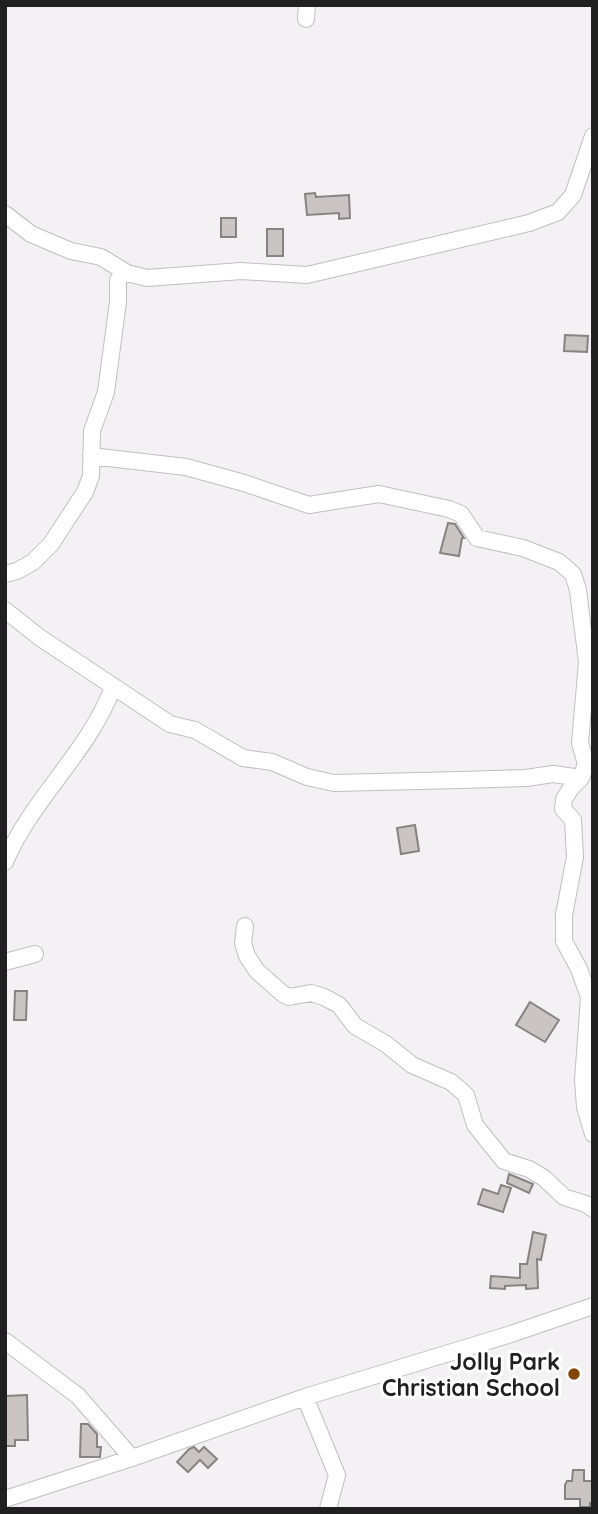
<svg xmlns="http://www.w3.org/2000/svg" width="598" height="1514" font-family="Quicksand,sans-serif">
<rect width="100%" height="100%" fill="#f4f1f4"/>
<!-- building -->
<path fill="#cac5c2" stroke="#878380" stroke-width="2" d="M315 193 316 197 349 195 350 218 339 219V213L307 215 305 194Z
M221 218H236V237H221Z
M267 229H283V256H267Z
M565 335 588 336 587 352 564 351Z
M448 523 455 524 464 538H462L459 556 440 553Z
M415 825 419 851 401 854 397 828Z
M15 991H27L26 1020H14Z
M530 1002 559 1020 545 1042 516 1025Z
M509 1174 533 1184 529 1193 507 1183Z
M501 1185 511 1188 503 1212 478 1204 483 1189 498 1194Z
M533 1232 546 1235 541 1260 537 1259 538 1288 526 1289V1285L505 1286V1289L490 1288 491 1276 520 1278V1264H527Z
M27 1395 28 1440H15V1446H5V1396Z
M81 1424H88L97 1434V1447H101L100 1457H80Z
M194 1447 199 1452 204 1447 217 1459 208 1468 200 1460 188 1472 177 1462 189 1449Z
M573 1470H584V1481H593V1503H590V1507H580V1499H565V1485L567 1481H572Z"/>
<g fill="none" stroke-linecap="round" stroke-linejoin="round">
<!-- minor casing -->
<g stroke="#c1bec2" stroke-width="18">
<path id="minor" d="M306 19 307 5
M5 214 31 234 71 251 101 257 127 273 147 278 241 271 307 275 529 223 558 212 573 195 593 136
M91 456 186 467 244 483 309 505 379 494 449 509 461 514 477 538 523 548 559 562 573 574 578 590 587 662 580 743 586 764 581 778 571 788 564 799 563 809 573 820 575 857 564 915V941L579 969 589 997 583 1080 585 1107 593 1134
M5 574 17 571 33 562 51 544 85 492 91 476 92 431 106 392 118 302V281L122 270
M5 610 39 637 170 724 195 730 243 758 272 762 307 777 334 783 461 780 526 778 553 774 581 778
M5 862C32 798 89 752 113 687
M245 926 243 943 247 956 257 971 283 994 289 997 311 993 324 997 339 1005 355 1026 386 1044 412 1065 451 1082 466 1095 475 1125 504 1161 529 1169 544 1178 564 1197 586 1204 593 1209
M5 962 35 954
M5 1341 78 1396 132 1458
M305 1397 337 1475 328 1509
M5 1499 132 1458 305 1397 511 1334 593 1306"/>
</g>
<!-- minor -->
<use href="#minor" stroke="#fff" stroke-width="16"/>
</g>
<!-- markers -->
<circle fill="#824502" stroke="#fff" stroke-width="2.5" cx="574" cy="1374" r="7"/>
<g text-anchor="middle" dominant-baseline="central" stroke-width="6" stroke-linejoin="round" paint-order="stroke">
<!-- poi labels -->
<g font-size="23" font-weight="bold" fill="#212021" stroke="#fff" text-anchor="end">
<text x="560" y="1361">Jolly Park<tspan x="560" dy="26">Christian School</tspan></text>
</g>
</g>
<!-- border -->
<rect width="598" height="1514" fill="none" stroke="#212021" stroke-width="14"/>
</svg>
